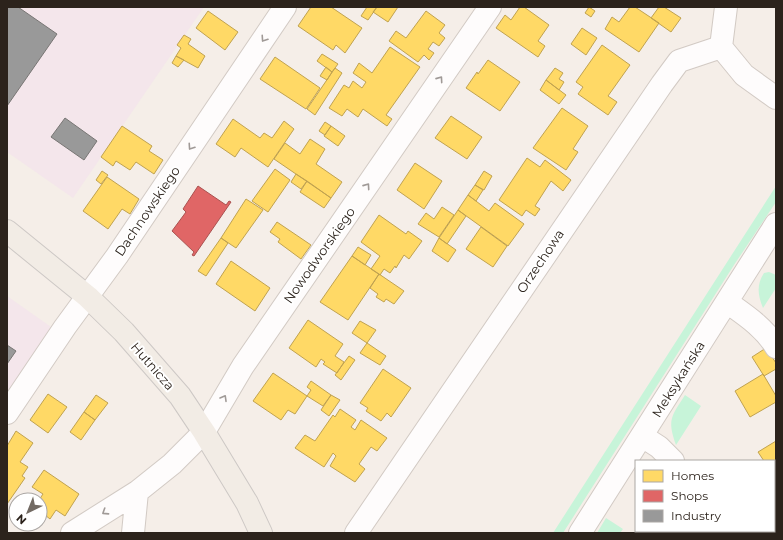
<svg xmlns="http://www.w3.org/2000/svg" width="783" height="540" font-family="Montserrat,sans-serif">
<rect width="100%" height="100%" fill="#f5eee8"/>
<!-- industrial -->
<path fill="#f4e6eb" d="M7 7H204L73 198 7 152Z
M7 296 54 329 7 398Z"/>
<!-- green -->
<path fill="#c7f4d9" d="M776 186V202L734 265 563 533H553Z
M769 272 776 275V288L763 308C758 296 756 285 764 273Z
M685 395 701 406 676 445C667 420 671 417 685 395Z
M606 518 623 529 620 533H597Z"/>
<!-- homes -->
<path fill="#ffd966" stroke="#c0a250" d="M311 7H331L362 28 345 53 336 45 333 50 298 26Z
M367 7H377L368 20 361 16Z
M377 7H398L388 22 373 12Z
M520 7H524L549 25 538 41 545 46 538 57 496 28 505 15 511 20Z
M589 7 595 11 591 17 585 13Z
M630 7H635L659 23 639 52 605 29 612 17 619 22Z
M659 7H664L681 18 671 32 651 18Z
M208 11 238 32 225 50 196 28Z
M426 11 445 25 439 33 445 38 439 46 433 42 428 49 434 53 429 60 424 55 418 62 389 41 396 31 406 38Z
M582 28 597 38 586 55 571 44Z
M184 35 191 39 188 44 205 56 198 68 176 56 181 48 177 45Z
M602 45 630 65 608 96 617 102 608 115 578 94 583 87 576 82Z
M390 47 420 67 386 115 392 119 387 126 363 109 358 117 347 109 342 116 329 108 344 85 349 88 353 81 362 88 366 82 353 73 359 63 372 73Z
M322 54 338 64 332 72 317 61Z
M176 56 184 60 178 67 172 63Z
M275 57 320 88 306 109 260 79Z
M488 60 520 82 500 111 466 88 477 72 478 74Z
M326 67 332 72 327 80 320 76Z
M335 68 342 73 315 115 307 109Z
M555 68 563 73 559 79 564 82 559 90 546 80Z
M546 80 566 95 559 104 540 90Z
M562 108 588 126 573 149 578 152 566 170 533 148Z
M451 116 482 137 467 159 435 138Z
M233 119 260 138 264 133 272 138 284 121 294 129 268 167 241 148 235 157 216 144Z
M325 122 331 126 325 135 319 131Z
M122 126 152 146 149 151 163 160 154 174 136 162 130 170 116 161 113 166 101 157Z
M331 126 345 136 338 146 324 136Z
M310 139 325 149 316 164 342 182 331 198 274 159 285 143 300 154Z
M527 158 540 167 545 160 571 180 563 191 551 181 535 206 540 209 535 216 526 210 522 216 499 200Z
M415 163 442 181 424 209 397 190Z
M275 169 290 180 268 212 252 201Z
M102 171 108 175 101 184 96 180Z
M484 171 492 176 484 190 475 185Z
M296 174 307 181 301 189 291 182Z
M107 177 139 199 130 214 122 209 108 229 83 211Z
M307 181 331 198 324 208 300 192Z
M475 185 483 190 476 201 468 195Z
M468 195 489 211 495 203 524 224 508 246 458 210Z
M246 199 263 210 236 248 221 238Z
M442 207 454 215 439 237 418 224 426 213 434 219Z
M458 210 466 216 447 244 439 238Z
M379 215 406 234 408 231 422 241 409 259 404 255 396 268 395 266 390 273 384 269 380 275 371 269 380 256 361 242Z
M277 222 311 245 301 259 278 242 280 239 270 232Z
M481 227 507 246 493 267 466 249Z
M221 238 228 243 206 276 198 271Z
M439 238 456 250 448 262 432 251Z
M358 247 371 255 365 265 352 256Z
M352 256 379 274 348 320 320 302Z
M231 261 270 288 255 311 216 284Z
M379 274 404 291 394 304 386 299 384 302 376 297 378 294 370 288Z
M308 320 343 344 335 356 344 362 337 373 323 364 325 362 321 359 316 367 289 348Z
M360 321 376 330 367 343 352 333Z
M367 343 386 356 380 365 360 353Z
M766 348 776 363V369L764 376 752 357Z
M349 356 355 360 341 380 335 375Z
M383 369 411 388 391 417 387 413 381 421 366 411 368 408 360 403Z
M273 373 307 396 295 414 288 410 281 420 253 401Z
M763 374 776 396V402L750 417 735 391Z
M311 381 331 395 323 406 307 396 311 390 307 387Z
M48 394 67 407 48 433 30 420Z
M96 395 108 403 95 420 84 412Z
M331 395 340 400 329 416 321 410Z
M340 409 356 420 351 427 355 430 361 420 387 438 377 451 371 447 359 464 365 469 355 482 330 466 336 456 333 453 324 467 295 448 305 435 315 441 333 415 335 417Z
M84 412 95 420 81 440 70 432Z
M16 431 33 443 20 462 28 467 22 476 25 478 7 504V446Z
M776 441V479H775L774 477V461H764L758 452Z
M44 470 79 494 65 516 56 510 50 519 45 515 41 522 39 500 43 494 32 487Z
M775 504 776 506V533H752L751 532 749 533H739L737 531H774Z"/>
<!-- shops -->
<path fill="#e06666" stroke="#aa5250" d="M198 186 226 205 229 201 231 202 194 256 192 255 194 252 172 231 186 212 183 209Z"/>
<!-- industry -->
<path fill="#999" stroke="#787674" d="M7 7H18L57 34 7 106Z
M65 118 97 141 84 160 51 137Z
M7 345 16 351 7 364Z"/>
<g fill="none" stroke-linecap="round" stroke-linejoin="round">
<!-- minor casing -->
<g stroke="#d2cac4" stroke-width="24">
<path id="minor" d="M721 47 744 75 776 98
M721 47 726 7
M727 302C745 315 764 327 776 347
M7 413 65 327 117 256 285 7
M642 436 659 447 673 461
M720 531 721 533
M72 533 137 492 172 464 204 432 243 366 490 7
M133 533 137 492
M356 533 662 84 679 61 721 47
M580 533 776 224"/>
</g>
<!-- major casing -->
<g stroke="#cdc8c5" stroke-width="24">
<path id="major" d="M7 231 88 297 124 332 180 396 204 432 247 503 261 533"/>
</g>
<!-- minor -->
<use href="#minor" stroke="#fefcfc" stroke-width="22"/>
<!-- major -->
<use href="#major" stroke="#f2ece5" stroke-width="22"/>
</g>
<!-- one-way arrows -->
<defs><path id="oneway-chevron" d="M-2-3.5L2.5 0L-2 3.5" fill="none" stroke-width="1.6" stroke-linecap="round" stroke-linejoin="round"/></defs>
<g stroke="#a09a97">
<use href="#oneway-chevron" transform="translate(264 39) rotate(124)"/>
<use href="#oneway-chevron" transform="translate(440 79) rotate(-55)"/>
<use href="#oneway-chevron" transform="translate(191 147) rotate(124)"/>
<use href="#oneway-chevron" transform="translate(367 186) rotate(-55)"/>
<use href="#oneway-chevron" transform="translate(224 398) rotate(-60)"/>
<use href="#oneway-chevron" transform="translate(105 512) rotate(147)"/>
</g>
<g text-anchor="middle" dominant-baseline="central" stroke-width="4" stroke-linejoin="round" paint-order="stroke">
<!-- street labels -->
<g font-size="13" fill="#2c231c" stroke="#fff">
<text transform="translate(147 211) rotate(-56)">Dachnowskiego</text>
<text transform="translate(319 255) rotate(-55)">Nowodworskiego</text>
<text transform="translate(540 261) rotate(-56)">Orzechowa</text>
<text transform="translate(153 366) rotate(49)">Hutnicza</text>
<text transform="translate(678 379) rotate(-58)">Meksykańska</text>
</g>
</g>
<!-- border -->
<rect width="783" height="540" fill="none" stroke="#2c231c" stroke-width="16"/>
<!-- legend -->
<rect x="635" y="460" width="140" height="72" fill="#ffffff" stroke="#aba7a4"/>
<rect x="643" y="470" width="20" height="12" fill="#ffd966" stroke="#aba7a4"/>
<text x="671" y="480" font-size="12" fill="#2c231c">Homes</text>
<rect x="643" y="490" width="20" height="12" fill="#e06666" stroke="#aba7a4"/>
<text x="671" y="500" font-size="12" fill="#2c231c">Shops</text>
<rect x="643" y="510" width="20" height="12" fill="#999999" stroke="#aba7a4"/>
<text x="671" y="520" font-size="12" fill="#2c231c">Industry</text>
<!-- north arrow -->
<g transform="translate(28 512) rotate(223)"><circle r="19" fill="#ffffff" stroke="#aba7a4"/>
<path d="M0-3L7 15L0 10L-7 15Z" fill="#726a63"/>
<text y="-6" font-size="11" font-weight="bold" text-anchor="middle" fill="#2c231c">N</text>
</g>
</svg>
